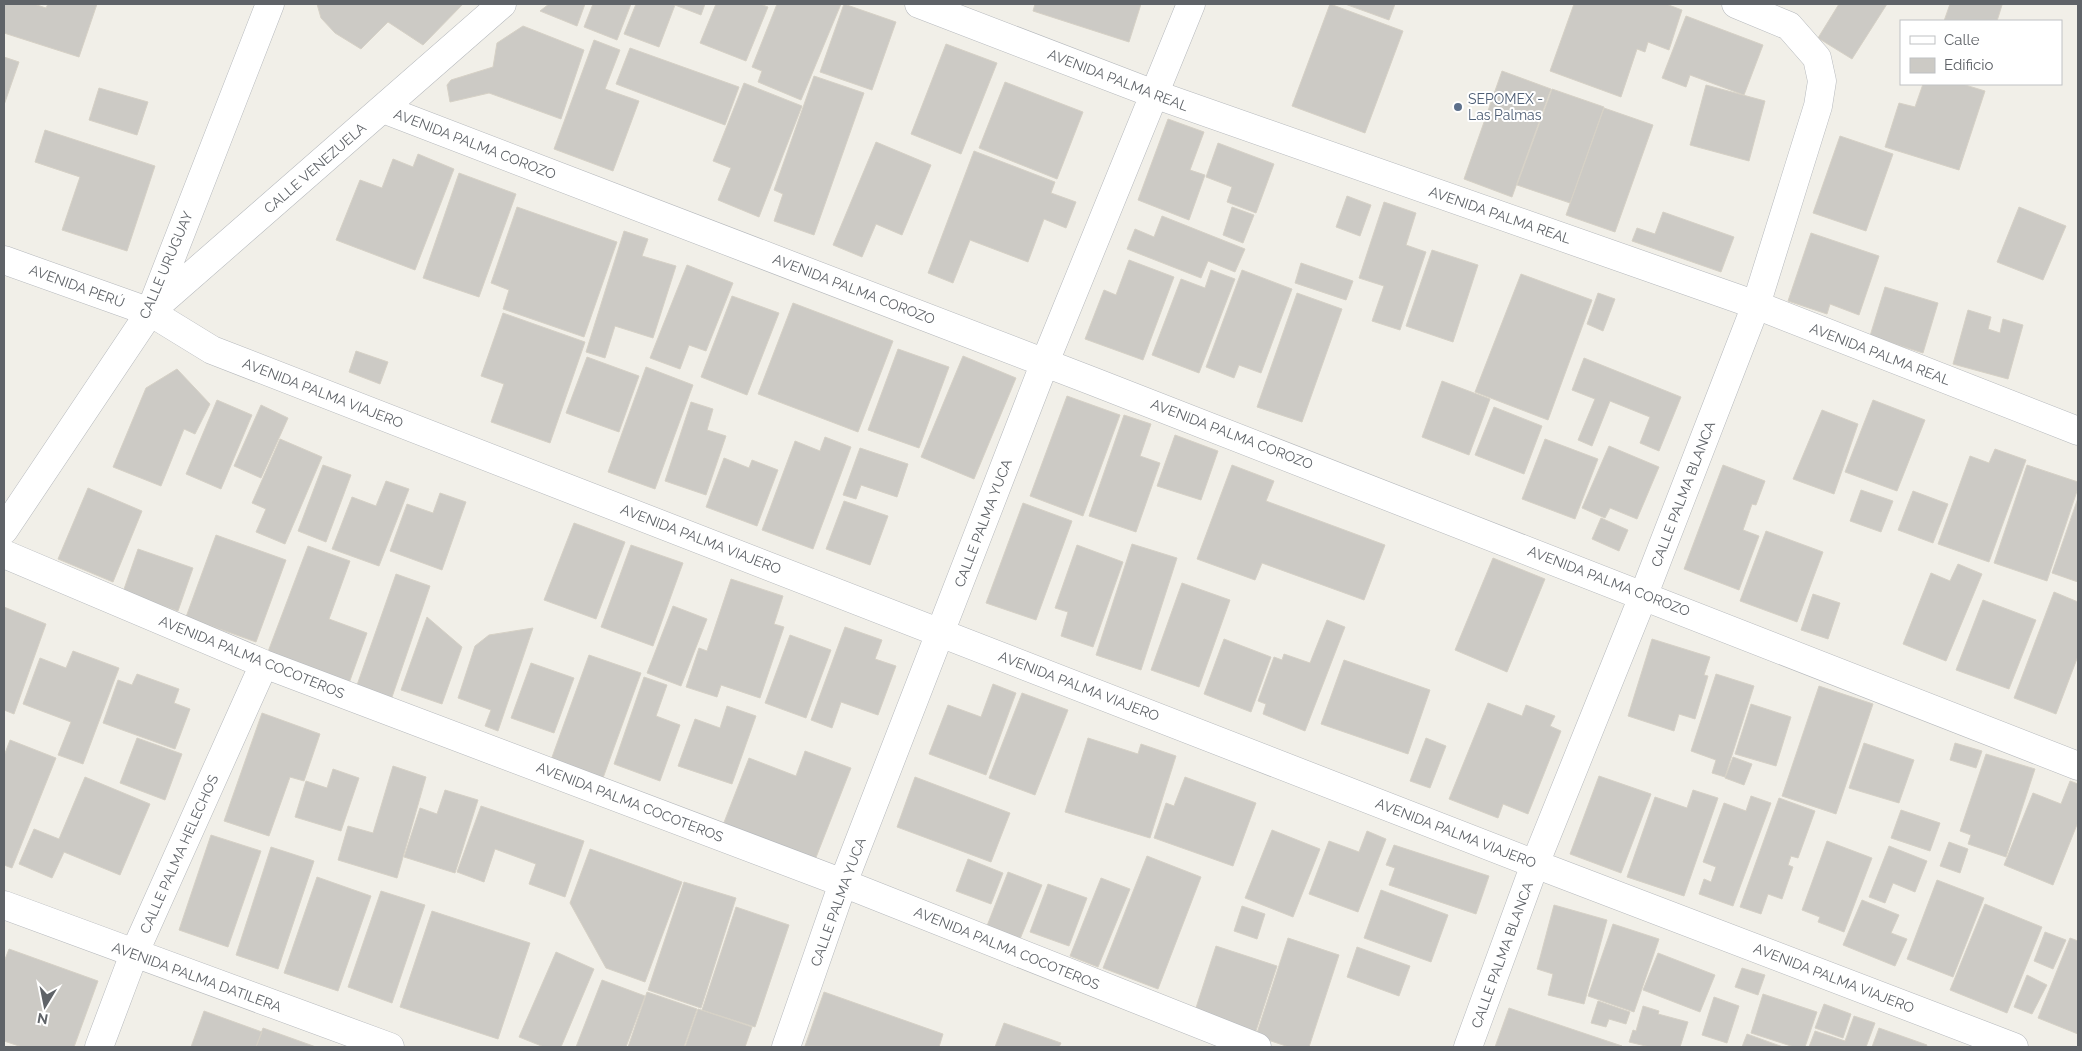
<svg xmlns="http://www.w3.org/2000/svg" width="2082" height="1051" font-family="Raleway,sans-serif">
<rect width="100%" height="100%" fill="#f1efe8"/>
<!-- building -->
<path fill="#cccac5" stroke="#d6d1c6" d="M4 4H34L46 8 48 4H97L79 57 4 33Z
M317 4H463L423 45 388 22 361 49 335 33 321 18Z
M549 4H585L577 26 540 11Z
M593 4H631L617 40 584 27Z
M636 4H705L701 15 675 5 659 47 624 34Z
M716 4H760L768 7 746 61 700 43Z
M777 4H841L801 100 758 82 762 71 752 67Z
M844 4 896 22 872 90 820 72Z
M1035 4H1141L1129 42 1033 11Z
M1330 4 1403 31 1365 133 1292 106Z
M1345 4H1395L1389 20Z
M1574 4H1666L1682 10 1669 50 1648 42 1645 52 1637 49 1621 97 1550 71Z
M1839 4H1887L1852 59 1818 38Z
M1950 4H1999L2002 5 1997 21H1944Z
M1686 16 1763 45 1744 95 1690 75 1686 87 1662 78Z
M523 26 584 50 561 119 489 93 450 102 447 85 451 80 493 67 497 43Z
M594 40 620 50 605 89 639 101 613 171 554 149Z
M946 44 997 63 961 154 911 134Z
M630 48 739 87 725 125 616 84Z
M4 57 19 62 4 105Z
M1502 71 1551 89 1512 197 1464 179Z
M814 76 864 93 814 235 774 221 783 194 774 190Z
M1005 82 1083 112 1057 179 979 148Z
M744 83 802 106 759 217 718 200 731 168 713 161Z
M1923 84H1962L1985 91 1959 170 1885 147 1899 103 1915 107Z
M1706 85 1765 101 1749 161 1690 145Z
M99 88 148 102 137 135 89 120Z
M1552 89 1604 107 1570 203 1517 185Z
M1604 108 1653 125 1615 232 1566 215Z
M1168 119 1204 132 1190 170 1205 175 1189 220 1138 200Z
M45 130 155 166 127 251 62 230 80 177 35 162Z
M1840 136 1893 154 1866 231 1813 213Z
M876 142 931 165 902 235 876 224 862 257 833 245Z
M1218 143 1274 164 1256 213 1227 202 1232 187 1206 177Z
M974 151 1055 182 1051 193 1076 202 1066 228 1044 219 1028 262 970 240 953 283 928 273Z
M418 154 454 169 415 270 336 240 360 180 382 188 393 159 413 167Z
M459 173 516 194 479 297 423 278Z
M1347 196 1371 205 1360 236 1336 227Z
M1384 202 1416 213 1406 245 1426 252 1400 330 1372 321 1384 286 1359 278Z
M517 207 617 242 584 337 503 309 509 290 491 283Z
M1232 207 1254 215 1243 243 1223 235Z
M2019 207 2066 226 2043 280 1997 262Z
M1663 212 1734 237 1721 272 1632 241 1637 228 1655 234Z
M1162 216 1245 249 1235 272 1208 261 1201 278 1127 249 1135 229 1154 237Z
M624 231 648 239 642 256 676 266 653 338 615 326 605 358 586 352Z
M1811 233 1879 256 1859 315 1830 304 1827 314 1788 301Z
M1432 250 1478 265 1453 342 1406 326Z
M1129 260 1174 277 1143 360 1085 339 1104 290 1116 295Z
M1301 263 1353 281 1346 300 1295 283Z
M687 265 733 283 706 351 689 345 680 369 650 358Z
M1211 270 1235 279 1199 373 1152 355 1181 279 1205 288Z
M1242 270 1292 289 1261 373 1239 365 1234 378 1206 367Z
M1521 274 1592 300 1548 420 1475 392Z
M1885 287 1938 303 1923 353 1870 336Z
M1297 293 1342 309 1302 422 1257 407Z
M1598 293 1615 299 1603 331 1587 324Z
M732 296 779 313 747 395 701 377Z
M793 303 893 341 858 432 758 394Z
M1968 310 1991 317 1988 329 2000 333 2003 319 2023 325 2008 379 1953 364Z
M503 313 585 342 550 443 491 422 504 384 481 376Z
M898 349 949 367 919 448 868 430Z
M356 351 388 362 380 384 349 372Z
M963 356 1016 378 974 479 921 457Z
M587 357 639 376 619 432 566 413Z
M1584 358 1681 397 1659 451 1640 443 1650 417 1610 401 1592 446 1578 440 1595 399 1572 390Z
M646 367 693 385 655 489 608 472Z
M177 369 210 404 195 434 184 429 161 486 113 467 146 388Z
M1442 381 1490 399 1469 455 1422 437Z
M1067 396 1120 415 1083 516 1030 496Z
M217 400 252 415 221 489 186 474Z
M1873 400 1925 420 1897 491 1845 472Z
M691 402 713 409 707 430 726 436 706 495 665 481Z
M261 405 288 418 261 478 234 466Z
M1494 407 1542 426 1524 474 1475 455Z
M1822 410 1858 424 1834 494 1793 479Z
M1124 415 1151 424 1140 456 1160 463 1136 532 1089 516Z
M1175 435 1218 451 1201 500 1157 486Z
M825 437 851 447 813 549 762 530 795 441 820 451Z
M280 439 322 457 285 544 256 532 266 509 252 503Z
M1545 439 1598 459 1575 519 1522 499Z
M1609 446 1659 467 1637 519 1610 508 1605 518 1582 508Z
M860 448 908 464 897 497 861 485 856 499 843 495Z
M1995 449 2026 460 1989 562 1938 544 1970 456 1989 463Z
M724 458 749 468 752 460 778 470 757 526 706 507Z
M323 465 351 475 326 542 298 531Z
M1232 465 1274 481 1266 501 1385 545 1364 600 1262 563 1255 580 1197 559Z
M1723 465 1765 481 1756 505 1752 504 1743 530 1759 536 1739 590 1684 569Z
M2027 465 2078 482V488L2047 581 1994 563Z
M386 481 409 489 379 566 332 549 352 497 376 506Z
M88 488 142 511 113 582 58 559Z
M1861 490 1893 501 1881 532 1850 521Z
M1913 491 1948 504 1933 543 1898 530Z
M440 493 466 502 442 570 390 551 407 504 433 513Z
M2078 498V582L2052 573Z
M844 501 888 516 870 565 826 549Z
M1023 503 1072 521 1036 620 986 603Z
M1601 518 1628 530 1619 551 1592 539Z
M574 523 625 542 596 619 544 600Z
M1766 531 1823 552 1797 622 1740 601Z
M216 535 286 560 256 642 186 617Z
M1132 544 1177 558 1141 670 1096 655Z
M631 545 683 563 653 646 601 627Z
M1077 545 1123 562 1093 647 1061 636 1068 612 1055 608Z
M308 546 350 561 329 619 367 633 348 686 266 657Z
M138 549 193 568 178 611 123 592Z
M1493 558 1545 579 1507 672 1455 650Z
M1958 564 1982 574 1946 661 1903 644 1931 573 1950 581Z
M396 574 430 586 391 700 356 688Z
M731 579 783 596 774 624 784 627 760 698 721 685 717 697 686 687 699 648 707 651Z
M1182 583 1230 600 1199 687 1151 670Z
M2054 592 2078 602V656L2056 714 2014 698Z
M1813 594 1840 603 1828 639 1801 630Z
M1983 600 2036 620 2009 689 1956 670Z
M673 606 707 619 681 686 647 673Z
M4 607 46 624 14 714 4 710Z
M427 617 462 647 442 704 401 690Z
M1327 620 1345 627 1305 731 1263 714 1266 704 1258 701 1274 657 1282 660 1284 654 1310 663Z
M845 627 882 640 875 659 896 666 878 715 841 702 832 728 811 720Z
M533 628 498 731 485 726 491 710 458 698 475 646 489 635Z
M790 635 831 650 806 718 765 703Z
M1224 639 1271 657 1251 712 1204 694Z
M1652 639 1710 657 1704 675 1708 676 1695 719 1679 714 1674 731 1628 716Z
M73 651 119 668 83 764 58 755 71 722 23 704 40 658 66 668Z
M589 655 641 673 603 778 551 760Z
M1344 660 1430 690 1408 754 1321 724Z
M531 663 574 678 554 733 511 718Z
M137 674 179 689 174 703 190 709 175 749 103 723 118 680 132 685Z
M1716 674 1754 686 1725 777 1712 773 1716 760 1691 751Z
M644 677 667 685 656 716 680 725 660 781 614 764Z
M993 684 1016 693 986 775 929 754 948 705 981 717Z
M1819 686 1873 704 1836 814 1782 796Z
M1022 693 1068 710 1035 795 989 778Z
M1488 703 1522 716 1526 705 1555 716 1550 726 1561 731 1528 814 1503 804 1498 818 1449 799Z
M1751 704 1791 717 1776 766 1735 754Z
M727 706 756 716 732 784 678 766 695 719 720 728Z
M262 713 320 734 304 781 290 777 269 836 224 821Z
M137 738 182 754 165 800 120 783Z
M1088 738 1138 754 1141 744 1176 756 1150 838 1065 812Z
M1426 738 1446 746 1430 788 1410 781Z
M10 740 56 758 12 868 4 865V756Z
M1864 743 1914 760 1899 803 1849 788Z
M1955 743 1982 751 1976 768 1950 760Z
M805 751 851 768 815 860 723 825 749 758 796 776Z
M1986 754 2035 769 2006 857 1968 844 1971 835 1960 831Z
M1733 757 1752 764 1744 785 1725 778Z
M393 766 426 777 397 878 338 860 348 826 373 833Z
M333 769 359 778 341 831 295 817 306 781 327 788Z
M1599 776 1651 794 1621 873 1570 854Z
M85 777 150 804 120 875 64 852 52 878 19 864 34 829 59 839Z
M915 777 1010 813 991 862 897 827Z
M1185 777 1256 803 1233 866 1154 838 1166 803 1174 806Z
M2070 781 2078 784V822L2053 885 2004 865 2033 793 2061 804Z
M445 790 478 800 455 873 404 857 420 808 437 814Z
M1693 790 1718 798 1684 896 1627 877 1655 797 1687 808Z
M1751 796 1771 803 1733 906 1699 894 1704 879 1711 882 1716 867 1703 862 1724 803 1746 811Z
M1779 798 1815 811 1798 858 1791 856 1788 865 1793 867 1782 899 1768 894 1761 914 1740 907Z
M481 806 584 841 565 897 529 884 536 864 495 849 484 882 457 872Z
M1901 810 1940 823 1930 851 1891 838Z
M1272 830 1320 849 1293 917 1245 898Z
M1367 831 1386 839 1358 912 1309 894 1329 841 1359 852Z
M211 835 261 851 228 947 179 930Z
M1827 841 1872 858 1844 932 1818 922 1820 917 1802 910Z
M1949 842 1968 849 1960 873 1940 866Z
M1394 845 1489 876 1476 914 1389 885 1395 868 1386 865Z
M1889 846 1927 861 1915 892 1893 883 1885 903 1869 897Z
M271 847 314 861 278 969 236 955Z
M590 849 682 882 645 982 606 968 570 903Z
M1147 856 1201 877 1158 989 1103 968Z
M968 859 1003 873 991 904 956 891Z
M1008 872 1042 885 1018 944 985 931Z
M317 877 371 896 338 991 284 973Z
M1101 878 1130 889 1098 967 1070 956Z
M1937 880 1984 898 1953 977 1907 959Z
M684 882 736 898 701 1008 648 990Z
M1048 884 1087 898 1069 946 1030 932Z
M1381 890 1448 915 1431 962 1364 938Z
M381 891 425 905 392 1003 348 987Z
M1862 900 1899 915 1891 933 1907 939 1895 966 1843 945Z
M1985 904 2042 927 2007 1013 1950 990Z
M1554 905 1607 920 1584 1004 1548 995 1553 974 1537 969Z
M1242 906 1265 914 1257 939 1234 931Z
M736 907 789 925 755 1027 702 1010Z
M432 911 530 943 498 1039 400 1007Z
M1613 924 1659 939 1634 1012 1588 996Z
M2045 932 2066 940 2053 969 2034 961Z
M1288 938 1339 955 1309 1047H1289L1256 1036Z
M2070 938 2078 941V1034L2038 1018Z
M1216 946 1277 966 1255 1034 1194 1014Z
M1357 947 1410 966 1399 996 1347 977Z
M9 949 98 981 74 1047H22L4 1041V962Z
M556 952 594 969 561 1047H544L519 1037Z
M1658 953 1715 975 1700 1012 1643 990Z
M1742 968 1765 975 1758 995 1735 987Z
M2027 975 2047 985 2032 1014 2014 1007Z
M602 980 645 996 626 1047H576Z
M647 992 697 1009 684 1047H628Z
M824 992 943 1034 939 1047 805 1046Z
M1763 994 1817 1012 1805 1047H1794L1751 1033Z
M1714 997 1739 1006 1727 1043 1702 1035Z
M1598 1001 1630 1012 1626 1024 1609 1019 1606 1027 1591 1023Z
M1824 1004 1851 1014 1843 1038 1815 1028Z
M1643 1006 1659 1011 1658 1014 1688 1022 1680 1047H1650L1629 1042 1633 1030 1636 1031Z
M1509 1008 1622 1046 1495 1047Z
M698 1009 752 1027 745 1047H685Z
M204 1011 262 1032 256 1047H191Z
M1854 1016 1875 1023 1866 1047H1809L1815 1031 1845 1041Z
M1004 1023 1061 1043 1059 1047H995Z
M263 1028 316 1047H256Z
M1879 1028 1927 1045 1926 1047H1872Z
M1747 1034 1783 1047H1742Z"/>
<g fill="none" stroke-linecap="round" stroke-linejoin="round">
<!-- minor casing -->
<g stroke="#b5b8bc" stroke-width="29">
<path id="minor" d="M919 4 1154 94 1756 305 2078 431
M383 109C949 325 1515 543 2078 766
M4 260 150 312 212 350 1535 864 2014 1047
M153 309 502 4
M4 530 150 312 270 4
M4 554 264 664 843 883 1257 1047
M4 905 390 1047
M99 1047 134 954 264 664
M786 1047 843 883 1045 362 1191 4
M1468 1047 1535 864 1644 594 1756 305 1818 106 1822 81 1817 58 1789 26 1736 4"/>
</g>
<!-- minor -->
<use href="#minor" stroke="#fff" stroke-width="28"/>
</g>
<!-- markers -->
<circle fill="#5c6f8a" stroke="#fff" stroke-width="2" cx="1458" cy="107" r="5"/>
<g text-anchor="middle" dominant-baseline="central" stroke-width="4" stroke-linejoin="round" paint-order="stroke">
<!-- street labels -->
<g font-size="14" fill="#5f6368" stroke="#fff">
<text transform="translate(1118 80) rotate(21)">AVENIDA PALMA REAL</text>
<text transform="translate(475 144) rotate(21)">AVENIDA PALMA COROZO</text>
<text transform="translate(315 168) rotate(-41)">CALLE VENEZUELA</text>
<text transform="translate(1500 215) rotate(19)">AVENIDA PALMA REAL</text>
<text transform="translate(166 265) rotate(-67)">CALLE URUGUAY</text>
<text transform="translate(77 286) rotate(20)">AVENIDA PERÚ</text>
<text transform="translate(854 289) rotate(21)">AVENIDA PALMA COROZO</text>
<text transform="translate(1880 354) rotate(21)">AVENIDA PALMA REAL</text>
<text transform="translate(323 393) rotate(21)">AVENIDA PALMA VIAJERO</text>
<text transform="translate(1232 434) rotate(21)">AVENIDA PALMA COROZO</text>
<text transform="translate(1683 494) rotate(-69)">CALLE PALMA BLANCA</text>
<text transform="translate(983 523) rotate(-69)">CALLE PALMA YUCA</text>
<text transform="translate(701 539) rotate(21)">AVENIDA PALMA VIAJERO</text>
<text transform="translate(1609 581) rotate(21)">AVENIDA PALMA COROZO</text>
<text transform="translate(252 657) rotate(22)">AVENIDA PALMA COCOTEROS</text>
<text transform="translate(1079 686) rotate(21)">AVENIDA PALMA VIAJERO</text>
<text transform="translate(630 802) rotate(21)">AVENIDA PALMA COCOTEROS</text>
<text transform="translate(1456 833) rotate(21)">AVENIDA PALMA VIAJERO</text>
<text transform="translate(179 854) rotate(-66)">CALLE PALMA HELECHOS</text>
<text transform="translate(838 902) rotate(-70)">CALLE PALMA YUCA</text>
<text transform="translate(1007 948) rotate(22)">AVENIDA PALMA COCOTEROS</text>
<text transform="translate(1502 955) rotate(-70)">CALLE PALMA BLANCA</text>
<text transform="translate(197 977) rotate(20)">AVENIDA PALMA DATILERA</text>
<text transform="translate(1834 978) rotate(21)">AVENIDA PALMA VIAJERO</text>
</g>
<!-- service labels -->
<g font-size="14" fill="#4e5e75" stroke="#fff" text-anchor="start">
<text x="1468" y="99">SEPOMEX -<tspan x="1468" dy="16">Las Palmas</tspan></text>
</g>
</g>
<!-- border -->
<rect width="2082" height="1051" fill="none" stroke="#5f6368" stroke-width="10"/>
<!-- legend -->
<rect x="1900" y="20" width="162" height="65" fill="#ffffff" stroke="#bfc1c3"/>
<rect x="1910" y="36" width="25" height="8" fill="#ffffff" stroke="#bfc1c3"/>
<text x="1944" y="45" font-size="15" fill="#5f6368">Calle</text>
<rect x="1910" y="58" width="25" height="15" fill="#cccac5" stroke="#bfc1c3"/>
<text x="1944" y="70" font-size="15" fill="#5f6368">Edificio</text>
<!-- north arrow -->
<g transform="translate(45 1006) rotate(190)" stroke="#ffffff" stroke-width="4" paint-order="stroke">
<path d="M0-4L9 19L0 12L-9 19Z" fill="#5f6368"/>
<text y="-8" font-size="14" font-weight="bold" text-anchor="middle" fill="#5f6368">N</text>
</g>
</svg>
